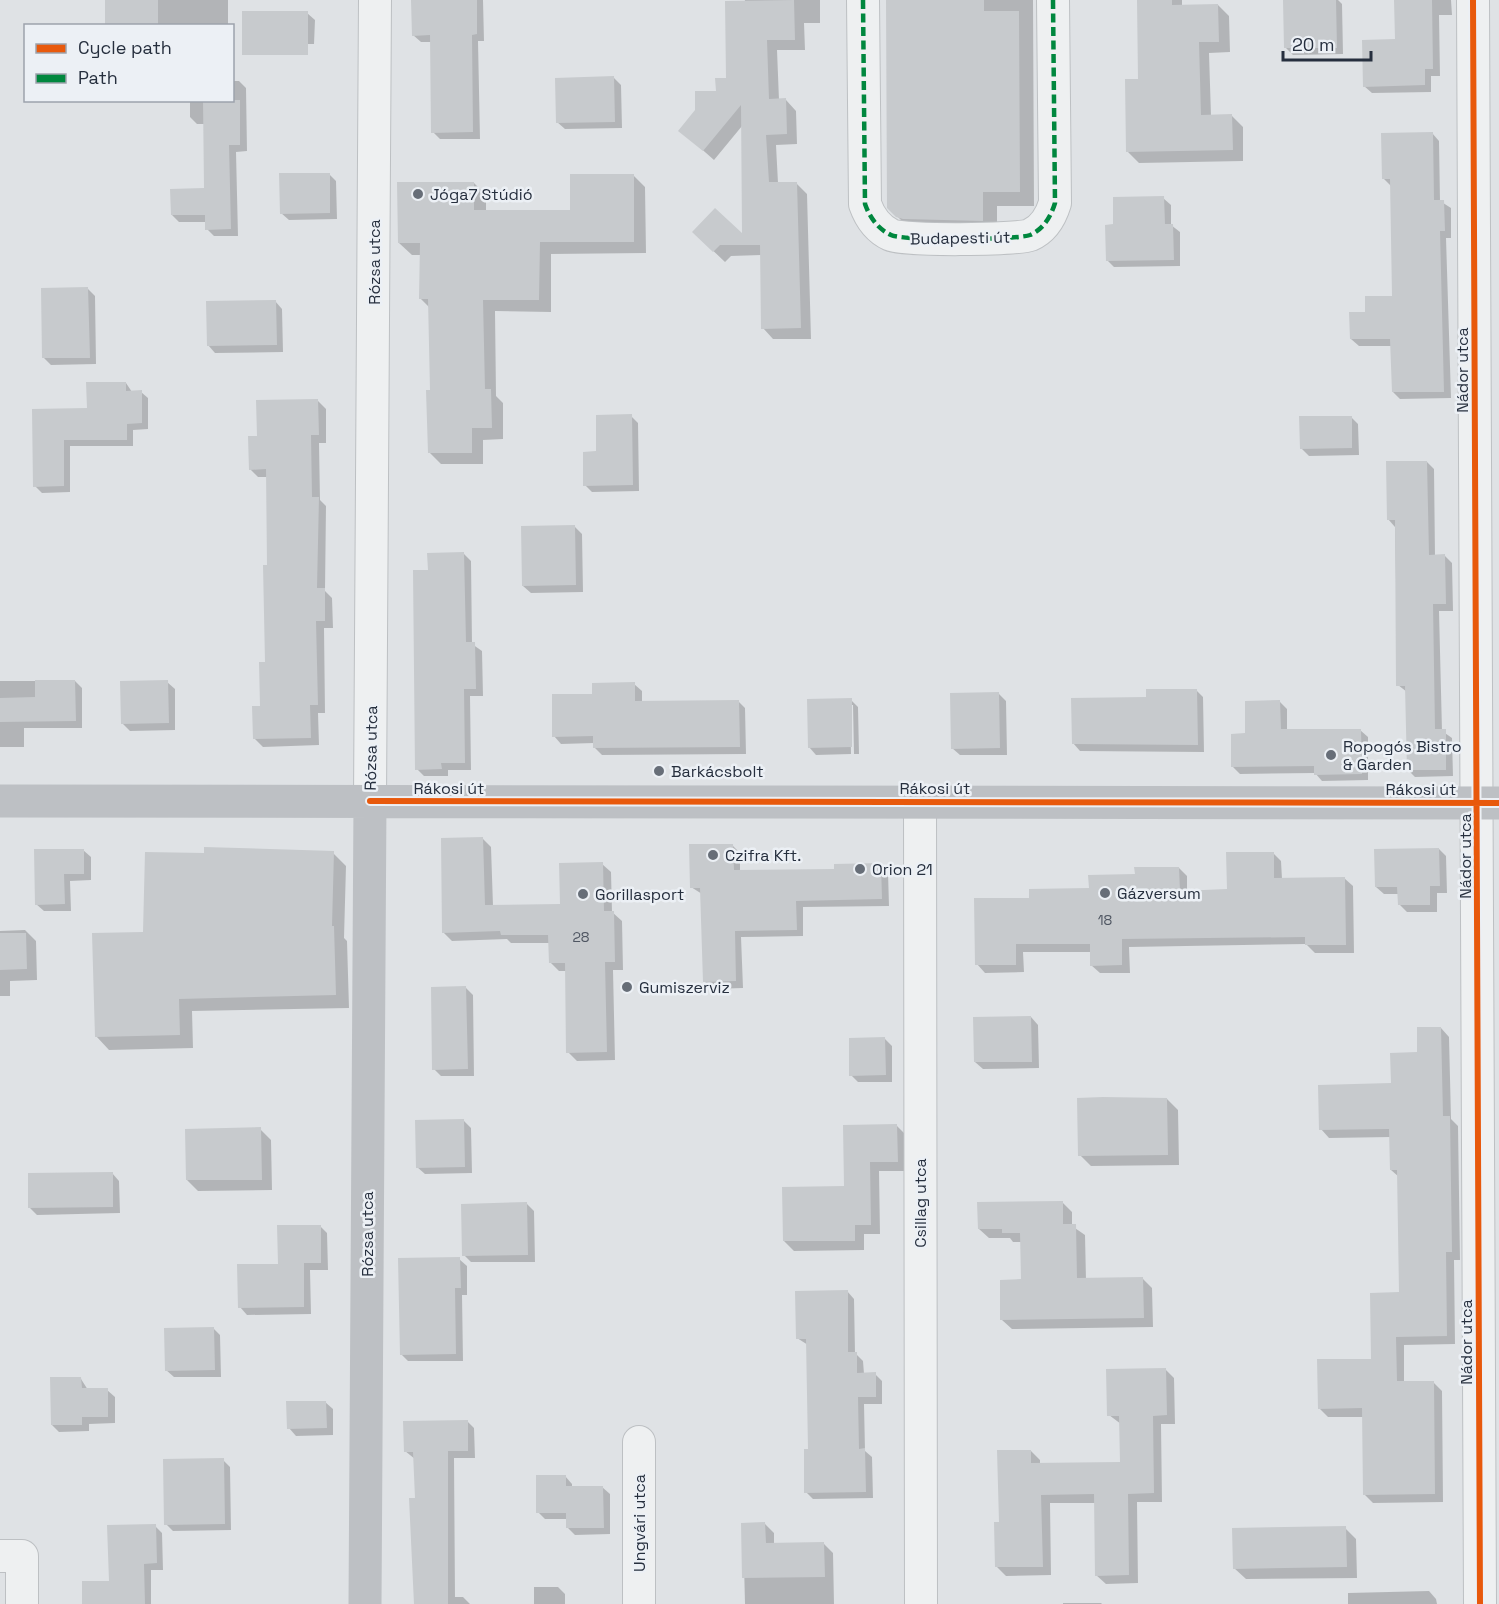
<svg xmlns="http://www.w3.org/2000/svg" width="1499" height="1604" font-family="'Space Grotesk',sans-serif">
<rect width="100%" height="100%" fill="#dfe2e5"/>
<!-- shadow -->
<path fill="#0003" d="M106 0H228V26H107Z
M414 0H483L484 41H478L480 139H440L433 132 431 42H421L413 35Z
M745 0H820V23H804L805 50H777L779 100H786L796 111 797 144 776 145 778 183H796L807 194 811 339H773L763 328 761 255 731 256 725 262 705 243 744 236 742 126 714 160 680 130 727 79Z
M888 0H1033L1034 206H997V235L912 231 889 208Z
M1138 0H1182V6L1218 5 1229 16 1230 52 1209 53 1211 116H1232L1243 127V161L1139 163 1128 152 1140 81Z
M1285 0H1338L1342 4 1343 54 1293 55 1286 48Z
M1396 0H1451L1452 15H1439L1440 76H1431V92L1372 93 1364 86 1397 40Z
M307 13 315 20 314 44H250Z
M614 78 621 85 622 128 565 129 557 122Z
M232 81H239L246 88 247 151 236 152 238 236H214L207 229 206 222H179L172 215 206 190 205 124H197L190 117V100H232Z
M1432 133 1439 141 1440 201 1451 208V238H1446L1451 398 1400 399 1393 392 1392 346H1359L1351 339 1367 314 1394 297 1391 186 1383 178Z
M329 174 336 181 337 219 289 220 281 213Z
M633 175 645 187 646 253 551 254V312L495 311 496 396 503 403V439L483 440V464H441L429 452 432 392 430 308 420 298 421 255H412L399 243 474 183 486 195V212L571 211Z
M1163 198 1171 205V225L1180 232V266L1114 267 1107 260 1115 226Z
M87 288 95 296 96 364 51 365 44 358Z
M275 301 282 309 283 352 215 353 208 345Z
M126 383 132 392H141L148 398V429L133 430V446H70V492L42 493 35 486 34 411 89 410Z
M318 401 326 409V443H319L320 500 326 506 325 591 332 598 333 628H324L325 713H318L319 745 263 747 254 738 262 707 266 663 268 477H258L250 469 258 437Z
M631 416 638 423 639 491 592 492 585 485 598 453Z
M1351 417 1358 424 1359 455 1309 456 1301 448Z
M1427 462 1434 469 1435 556H1445L1452 563 1453 611H1439L1442 731 1452 738 1453 776 1415 777 1408 770 1407 692 1398 685 1395 527 1388 519Z
M575 527 582 534 583 592 531 593 523 586Z
M464 554 471 561 472 644 482 651 483 696H470L471 770H448V776H424L417 769 429 571Z
M0 681H75L82 688V728H24V747H0Z
M167 682 175 689V730L130 731 122 723Z
M634 684 642 691V703L738 701 745 708 746 754 602 755 594 747V743L561 744 554 736 594 695Z
M1196 690 1203 697 1204 752 1080 751 1073 743 1147 699Z
M999 694 1006 701 1007 755H960L952 748Z
M851 700 858 707 859 754H854L853 705H850L851 754 816 755 809 747Z
M1280 702 1287 709V731L1360 730 1368 737V780L1322 781 1315 773 1240 774 1233 767 1247 735Z
M483 839 491 847 493 906 561 905 602 864 611 872 612 912 622 921 623 970H613L615 1060 577 1061 568 1052 566 971H559L550 962V943H511L507 939 452 941 443 932Z
M732 845 740 853V872L836 871 881 864 888 872 889 906 803 907V936L741 937 743 988 711 989 704 981 702 894 691 887Z
M1439 849 1446 856 1447 893H1437V912H1407L1400 905 1399 894H1384L1376 887Z
M83 850 91 857V880L70 881 71 911H44L36 904Z
M333 853 346 866 344 938 347 941 349 1008 192 1011 193 1048 109 1050 96 1036Z
M1273 853 1281 861 1282 879 1344 878 1353 886 1354 953H1315L1306 944 1129 947 1130 973H1100L1091 965V952H1023L1024 972 985 973 977 964 1031 899 1090 890 1136 875 1179 868 1187 876V892L1228 890Z
M25 930 36 941 37 980 10 981V996H0V931Z
M466 988 473 995 474 1076H441L434 1069Z
M1031 1017 1038 1025 1039 1068 983 1069 975 1062Z
M1441 1028 1449 1037 1451 1119 1458 1126 1460 1260H1454L1455 1344 1404 1345V1383L1433 1382 1442 1391 1443 1502 1373 1503 1365 1495 1364 1417H1328L1320 1409 1372 1360 1401 1294 1399 1177 1391 1170V1137L1329 1138 1321 1129 1392 1085Z
M885 1039 892 1046V1082H858L851 1075Z
M1167 1099 1178 1110 1179 1165 1091 1166 1080 1155Z
M464 1121 471 1128 472 1173 425 1174 417 1167Z
M897 1126 907 1136V1171H879L880 1234H864V1250L794 1251 784 1241 846 1187Z
M260 1129 271 1140 272 1190 198 1191 187 1180Z
M112 1173 119 1181 120 1213 37 1215 30 1208Z
M1062 1202 1072 1212V1226L1085 1235 1086 1280 1143 1279 1152 1288 1153 1327 1012 1329 1002 1320 1022 1281V1242H1013L1010 1238H989L979 1229Z
M527 1204 534 1211 535 1262H471L464 1255Z
M320 1226 327 1233 328 1270H310L311 1314 247 1315 240 1307Z
M459 1259 467 1266V1295H462L463 1361H408L401 1354Z
M847 1291 854 1299 855 1353 863 1361 864 1374H875L882 1381V1404H864L865 1451 872 1457 873 1498 813 1499 806 1492 810 1451 808 1345 797 1338Z
M213 1328 220 1335 221 1377H174L166 1370Z
M1165 1369 1174 1378 1175 1424H1161L1162 1502H1137L1138 1583 1106 1584 1096 1575 1095 1503H1050L1051 1575 1006 1576 997 1567 1000 1523 1031 1451 1040 1460V1464L1121 1463V1424L1109 1415Z
M81 1379 88 1390H107L115 1397V1423L89 1424V1431L59 1432 52 1425Z
M325 1402 333 1409V1435L296 1436 289 1428Z
M467 1421 474 1428 475 1458H454L455 1597H463L470 1604H416L415 1459 405 1451Z
M223 1460 230 1467 231 1530 173 1531 166 1524Z
M565 1476 572 1484V1488L602 1487 610 1494V1534L575 1535 568 1528V1519H545L538 1512Z
M743 1524H765L774 1533V1545L824 1544 833 1553 834 1604H745Z
M155 1526 162 1533 163 1570H151V1604H84L110 1582Z
M1345 1528 1356 1539 1357 1578 1246 1579 1234 1568Z
M534 1587H558L565 1594V1604H534Z
M1429 1591 1436 1599 1437 1604H1348V1593Z
M1063 1603H1101L1102 1604H1063Z"/>
<!-- building -->
<path fill="#c7cacd" d="M105 0H158V26H105Z
M411 0H477V34L472 35 473 132 431 133 430 35 412 36Z
M794 0 795 40H767L769 99 786 98 787 134 766 135 769 182H797L801 328 761 329 760 245H720L713 252 692 232 715 208 742 233 741 105 703 151 678 131 695 110V91H716L715 78H726L725 1Z
M886 0H984V11H1019L1020 192H983V221L903 219 896 217 887 208Z
M1137 0H1172V5L1218 4 1219 42H1199L1201 115 1232 114 1233 150 1126 152 1125 79H1138Z
M1283 0H1336L1337 48H1284Z
M1394 0H1432L1433 69H1425V85L1363 87 1362 40 1395 39Z
M242 11H308V55H242Z
M614 76 615 122 556 123 555 78Z
M203 100H240V145H229L231 229 205 230V215H171L170 189 204 188Z
M1433 132 1434 200H1444L1445 231H1440L1444 392H1392L1390 339H1350L1349 312H1365V296H1392L1390 179H1382L1381 133Z
M279 173H330V213L280 214Z
M570 174H634V242H540L539 300H483L485 389H491L492 428H472V453H428L426 390H430L428 299H419L420 243H398L397 182H474V210H570Z
M1164 196 1165 224H1173L1174 260 1106 261 1105 225 1113 224V197Z
M88 287 90 358H42L41 288Z
M276 300 277 345 207 346 206 301Z
M86 382H126V391L142 390V423L127 424V440H64V486L33 487 32 409 87 408Z
M318 399 319 435H311L312 497H319L317 588H325V621H316L318 705H310L311 738 253 739 252 706H260L259 662H265L263 565H267L266 469 249 470 248 436H257L256 400Z
M632 414 633 485 583 486V452L596 451V415Z
M1299 416H1352V448L1300 449Z
M1386 461H1427L1429 555 1445 554 1446 604H1433L1435 729H1446V770H1407L1405 686H1396L1395 520H1387Z
M575 525 576 585 522 586 521 526Z
M464 552 466 642H475L476 689H464L465 763H441L442 769 415 770 413 570H428L427 553Z
M35 680H75L76 721 0 722V698L35 697Z
M168 680 169 723 121 724 120 681Z
M635 682V701L739 700 740 747 593 748V736L552 737V694H592V683Z
M1146 689H1197L1198 745 1072 744 1071 698 1146 697Z
M999 692 1000 748 951 749 950 693Z
M852 698V747L808 748 807 699Z
M1280 700 1281 729H1361L1362 774 1314 775V766L1231 767V734L1245 733V701Z
M483 837 485 905 560 904 559 863 603 862 604 911H614L615 962H605L607 1052 566 1053 565 963H549L548 935H501L500 931 442 933 441 838Z
M689 844H733L734 870 834 869V864L881 863 882 899 796 901 797 930 735 931 736 981 703 982 700 888H690Z
M204 847 334 851 332 926H334L336 995 179 999 180 1035 95 1037 92 933 143 932 145 852 204 853Z
M1439 848 1440 886H1430V905H1398L1397 887H1375L1374 849Z
M34 849H84V874H64L65 904 35 905Z
M1226 852H1274V878L1345 877 1346 945H1305V937L1122 939V965L1090 966V944H1016V965H975L974 898H1029V889L1089 888 1088 875 1135 874 1134 867H1179L1180 891 1227 889Z
M0 933H26L27 969 0 970Z
M466 986 468 1069 432 1070 431 987Z
M1031 1016 1032 1062H974L973 1017Z
M1417 1027H1441L1443 1116H1450L1452 1252H1446L1447 1336 1396 1337 1397 1381H1434L1435 1494 1363 1495 1362 1408 1318 1409 1317 1359H1371L1370 1293 1399 1292 1397 1170H1390L1389 1129 1319 1130 1318 1085 1391 1083 1390 1053 1417 1052Z
M885 1037 886 1075 849 1076V1038Z
M1103 1097 1167 1098 1168 1155 1078 1156 1077 1098Z
M464 1119 465 1167 416 1168 415 1120Z
M897 1124 898 1162H870L871 1225H855V1241H783L782 1187 844 1186 843 1125Z
M261 1127 262 1180H186L185 1129Z
M113 1172V1207L28 1208V1173Z
M1063 1201V1224H1076L1077 1278 1143 1277 1144 1318 1000 1320V1280L1021 1279 1020 1233H1002V1229H978L977 1202Z
M527 1202 528 1255 462 1256 461 1204Z
M277 1225H321V1263H304V1307L238 1308 237 1264H278Z
M460 1257 461 1288H455L456 1354 400 1355 398 1258Z
M848 1290V1352H857V1373L876 1372V1397H858L859 1449 865 1448 866 1492 804 1493V1449H808L806 1339H796L795 1291Z
M214 1327 215 1370 165 1371 164 1328Z
M1166 1368 1167 1415 1153 1416 1154 1493 1128 1494 1129 1575 1095 1576 1094 1494 1041 1495 1043 1567H995L994 1522H999L997 1450H1031V1463L1120 1462 1119 1416H1107L1106 1369Z
M50 1377H81L82 1388H108V1417H82V1425H51Z
M286 1401H326L327 1428 287 1429Z
M468 1420V1451H448V1604H414L409 1498H415L413 1452H404L403 1421Z
M224 1458 225 1524 164 1525 163 1459Z
M536 1475H566V1486H603L604 1528H566V1513H536Z
M765 1522 766 1543 824 1542 825 1577 742 1578 741 1523Z
M156 1524 157 1563 144 1564 145 1604H82V1581H109L107 1525Z
M1346 1526 1347 1567 1233 1569 1232 1528Z"/>
<g fill="none" stroke-linecap="round" stroke-linejoin="round">
<!-- street casing -->
<g stroke="#bdc0c3" stroke-width="34">
<path id="street" d="M863 0 865 204C870 218 878 229 891 235 903 241 1017 240 1030 235 1044 229 1051 216 1055 203L1053 0
M1473 0 1480 1604
M370 801 375 0
M920 802 921 1604
M639 1442V1604
M0 1556H22V1604"/>
</g>
<!-- street -->
<use href="#street" stroke="#eef0f1" stroke-width="32"/>
<!-- secondary -->
<path stroke="#bdc0c4" stroke-width="33" d="M0 801 1499 803
M365 1604 370 801"/>
<!-- quiet -->
<path stroke="#00873e" stroke-width="4.5" stroke-dasharray="9 4.5" stroke-linecap="butt" d="M863 0 865 204C870 218 878 229 891 235 903 241 1017 240 1030 235 1044 229 1051 216 1055 203L1053 0"/>
<!-- cycleway casing -->
<g stroke="#ecf0f5" stroke-width="10">
<path id="cycleway" d="M1473 0 1480 1604
M370 801 1499 803"/>
</g>
<!-- cycleway -->
<use href="#cycleway" stroke="#e8590c" stroke-width="6"/>
</g>
<!-- markers -->
<g fill="#676e78" stroke="#ecf0f5" stroke-width="2">
<circle cx="418" cy="194" r="6"/>
<circle cx="1331" cy="755" r="6"/>
<circle cx="659" cy="771" r="6"/>
<circle cx="713" cy="855" r="6"/>
<circle cx="860" cy="869" r="6"/>
<circle cx="1105" cy="893" r="6"/>
<circle cx="583" cy="894" r="6"/>
<circle cx="627" cy="987" r="6"/>
</g>
<g text-anchor="middle" dominant-baseline="central" stroke-width="5" stroke-linejoin="round" paint-order="stroke">
<!-- number labels -->
<g font-size="14" fill="#4f5662">
<text x="1105" y="920">18</text>
<text x="581" y="937">28</text>
</g>
<!-- poi labels -->
<g font-size="16" fill="#262f3e" stroke="#ecf0f5" text-anchor="start">
<text x="430" y="194">Jóga7 Stúdió</text>
<text x="1343" y="746">Ropogós Bistro<tspan x="1343" dy="18">&amp; Garden</tspan></text>
<text x="671" y="771">Barkácsbolt</text>
<text x="725" y="855">Czifra Kft.</text>
<text x="872" y="869">Orion 21</text>
<text x="1117" y="893">Gázversum</text>
<text x="595" y="894">Gorillasport</text>
<text x="639" y="987">Gumiszerviz</text>
</g>
<!-- street labels -->
<g font-size="16" fill="#262f3e" stroke="#ecf0f5">
<text transform="translate(960 238) rotate(-1)">Budapesti út</text>
<text transform="translate(374 262) rotate(-90)">Rózsa utca</text>
<text transform="translate(1462 370) rotate(-90)">Nádor utca</text>
<text transform="translate(371 748) rotate(-89)">Rózsa utca</text>
<text x="449" y="788">Rákosi út</text>
<text x="935" y="788">Rákosi út</text>
<text x="1421" y="789">Rákosi út</text>
<text transform="translate(1465 856) rotate(-90)">Nádor utca</text>
<text transform="translate(920 1203) rotate(-90)">Csillag utca</text>
<text transform="translate(367 1234) rotate(-90)">Rózsa utca</text>
<text transform="translate(1466 1342) rotate(-90)">Nádor utca</text>
<text transform="translate(639 1523) rotate(-90)">Ungvári utca</text>
</g>
</g>
<!-- legend -->
<rect x="24" y="24" width="210" height="78" fill="#ecf0f5" stroke="#9da3ac" stroke-width="1.5"/>
<rect x="36" y="44" width="30" height="9" fill="#e8590c" stroke="#9da3ac" stroke-width="1.5"/>
<text x="78" y="54" font-size="18" fill="#262f3e">Cycle path</text>
<rect x="36" y="74" width="30" height="9" fill="#00873e" stroke="#9da3ac" stroke-width="1.5"/>
<text x="78" y="84" font-size="18" fill="#262f3e">Path</text>
<!-- scale -->
<path d="M1283 51v9h88v-9" fill="none" stroke="#262f3e" stroke-width="3"/>
<text x="1292" y="51" font-size="18" fill="#262f3e" stroke="#ecf0f5" stroke-width="4.5" paint-order="stroke">20 m</text>
</svg>
